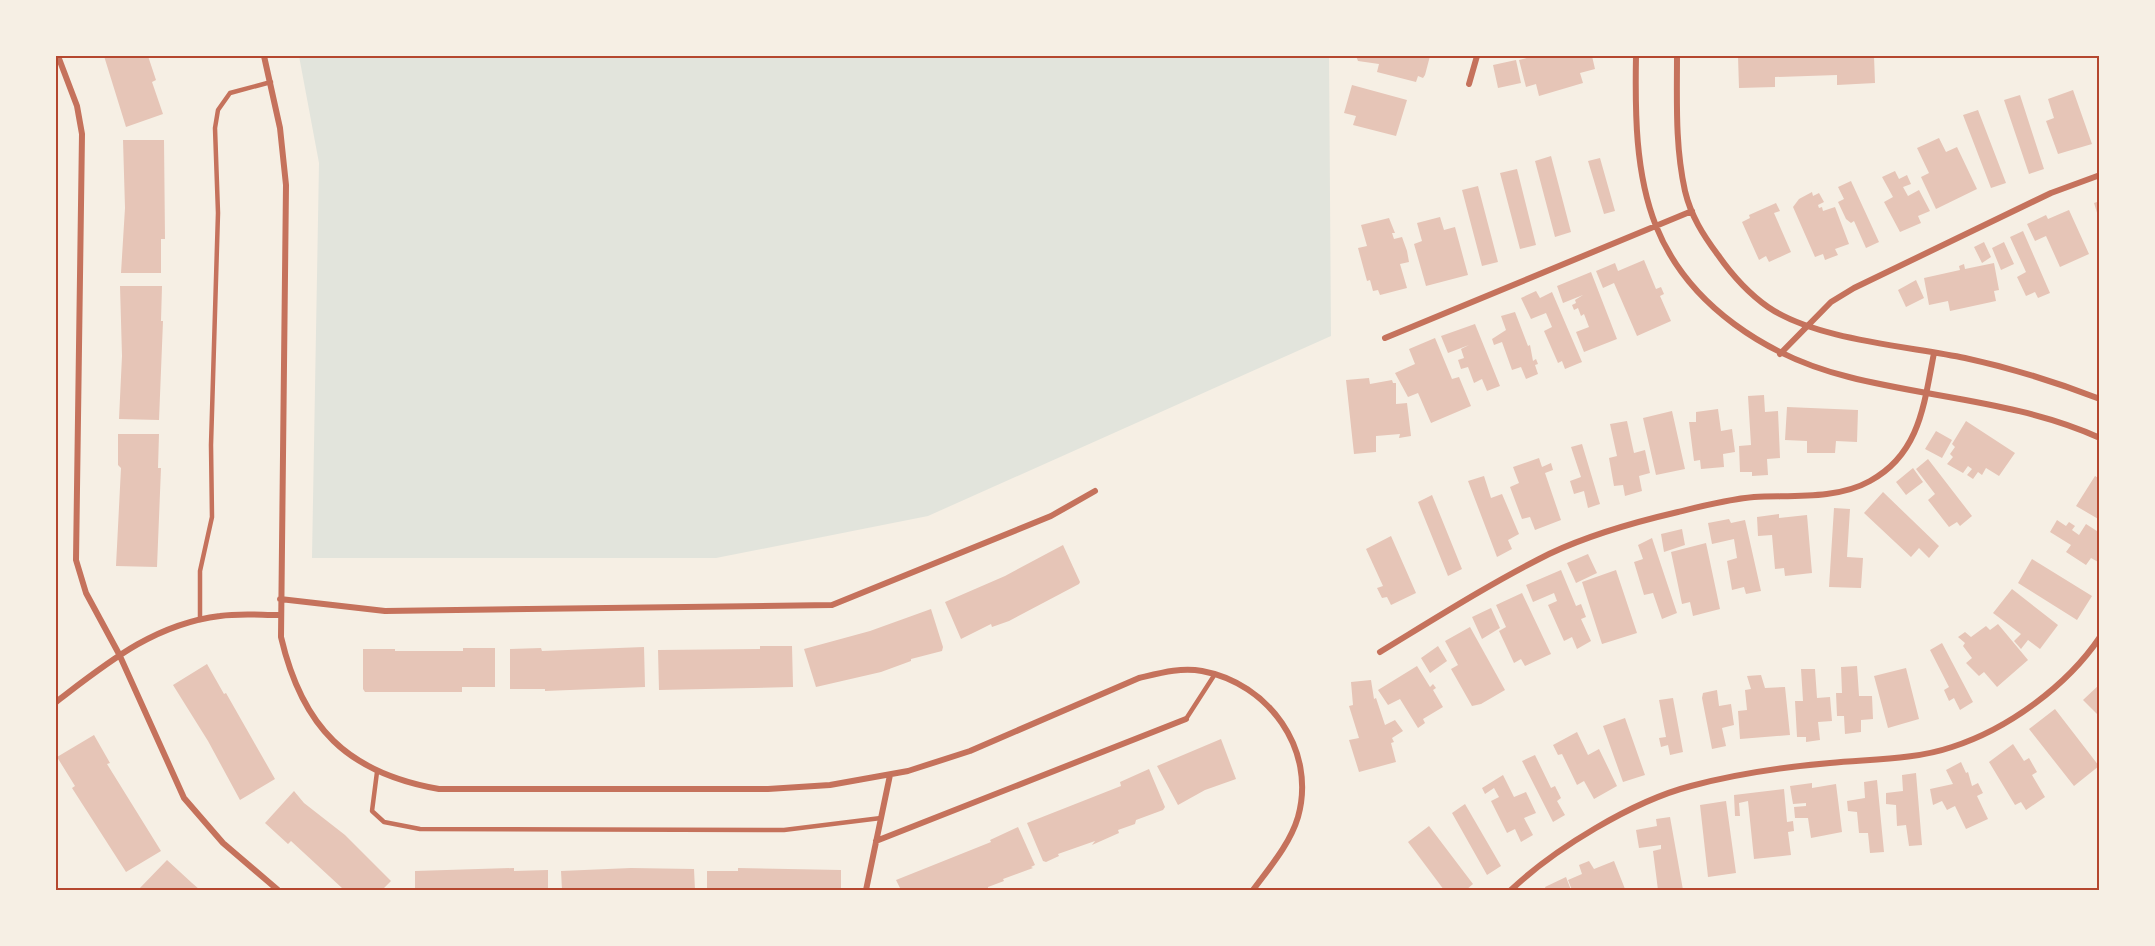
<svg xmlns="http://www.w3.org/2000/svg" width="2155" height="946" font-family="'Public Sans',sans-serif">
<rect width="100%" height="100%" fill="#f6efe4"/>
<!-- green -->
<path fill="#e2e4dc" d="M299 56H1329L1331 336 928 516 716 558H312L319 163Z"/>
<!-- building -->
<path fill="#e6c5b7" d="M104 56H148L156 80 152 82 163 114 126 127Z
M1356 56H1430L1425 75 1423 78 1418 76 1416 82 1377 72 1379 64 1358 61Z
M1534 56H1592L1595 69 1580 73 1583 83 1539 96 1536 84 1526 87 1519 60Z
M1738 56H1874L1875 83 1837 85V75L1775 77V87L1739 88Z
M1516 60 1521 83 1498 88 1493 65Z
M1352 85 1407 100 1396 136 1353 125 1356 116 1344 113Z
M2073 90 2092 144 2058 154 2046 121 2054 118 2048 99Z
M2020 95 2044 169 2029 174 2004 100Z
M1978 110 2006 183 1991 188 1963 115Z
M1939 138 1946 152 1957 147 1977 189 1936 209 1921 177 1929 173 1917 148Z
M123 140H164L165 239H161V273H121L125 208Z
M1551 156 1571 232 1555 237 1535 161Z
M1600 158 1615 211 1604 214 1588 161Z
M1517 169 1536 245 1520 249 1500 173Z
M1895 171 1899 179 1907 175 1911 184 1903 187 1908 196 1919 190 1930 211 1918 216 1921 223 1900 232 1884 202 1893 197 1882 177Z
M1851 181 1879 242 1866 248 1854 221 1851 223 1846 219 1838 202 1844 199 1838 187Z
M1478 186 1498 262 1482 266 1462 190Z
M1812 192 1813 196 1819 193 1824 202 1818 205 1819 208 1822 207 1823 211 1835 207 1849 244 1835 249 1838 255 1825 260 1823 254 1815 257 1793 207 1799 199Z
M2100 201V219H2099L2094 203Z
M1776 203 1780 211 1774 213 1791 252 1769 262 1766 256 1759 260 1742 222 1750 218 1749 215Z
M2069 210 2089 254 2060 267 2046 236 2035 241 2027 224 2046 215 2048 219Z
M1440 217 1444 230 1455 227 1468 275 1426 286 1414 244 1422 241 1417 223Z
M1389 218 1395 233H1392L1394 239 1402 237 1407 251 1409 262 1400 264 1407 288 1380 295 1378 290 1373 291 1370 280 1367 281 1358 248 1367 246 1361 225Z
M2023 231 2050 293 2038 298 2035 292 2026 296 2017 277 2026 272 2010 237Z
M1984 242 1991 257 1982 263 1974 247Z
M2004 242 2014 264 2001 270 1992 248Z
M1644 260 1656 289 1661 287 1664 294 1660 296 1671 321 1637 336 1614 283 1603 288 1596 271 1615 263 1618 271Z
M1994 263 1999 290 1994 291 1996 301 1950 311 1948 301 1929 305 1924 278 1960 270 1959 266 1964 264 1965 269Z
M1591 272 1617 339 1584 352 1576 332 1589 327 1584 314 1581 316 1578 308 1574 310 1572 305 1576 303 1575 300 1583 295 1563 303 1557 286Z
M1916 280 1924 298 1906 307 1898 290Z
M120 286H162L161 321H163L159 420 119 419 122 356Z
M1536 291 1540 298 1552 292 1582 362 1565 369 1562 361 1558 363 1544 331 1552 327 1546 313 1531 319 1521 298Z
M1515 312 1528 346 1530 345 1533 361 1536 359 1538 364 1535 365 1538 374 1526 379 1521 367 1512 370 1502 342 1494 345 1492 339 1506 330 1501 316Z
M1475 324 1500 386 1487 391 1482 379 1474 383 1468 367 1461 369 1458 360 1464 358 1461 349 1469 345 1448 353 1441 336Z
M1435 338 1452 379 1459 377 1471 406 1431 423 1418 393 1408 397 1395 373 1415 364 1409 349Z
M1369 378 1370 384 1392 380 1393 383H1396V404L1407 403 1411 436 1399 438 1400 434 1376 436V452L1354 454 1346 380Z
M1764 395 1765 412 1778 411 1780 458 1767 459 1768 475 1752 476V472H1740L1739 446 1751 445 1748 396Z
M1787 407 1858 410 1857 442 1836 441 1835 453H1807V441L1785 440Z
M1718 409 1721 431 1732 429 1735 452 1723 454 1724 467 1701 469 1700 460 1694 461 1689 422H1696V412Z
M1672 411 1685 469 1656 475 1643 418Z
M1627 421 1634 453 1645 450 1650 473 1639 476 1642 491 1625 496 1623 485 1614 486 1609 458 1617 456 1610 424Z
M1966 421 2015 453 1999 476 1986 468 1982 475 1978 472 1973 479 1967 475 1972 469 1968 466 1963 473 1947 464 1953 457 1950 454 1955 447 1952 444Z
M1936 431 1952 440 1942 458 1925 449Z
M118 434H159L158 468H161L157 567 116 566 121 468 118 465Z
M1582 444 1600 504 1588 508 1584 491 1574 494 1570 481 1581 477 1571 447Z
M1539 458 1542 467 1551 463 1553 470 1545 473 1561 520 1535 530 1530 517 1522 519 1510 487 1519 483 1513 467Z
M1928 459 1972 516 1960 526 1957 522 1949 527 1928 500 1935 494 1916 469Z
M1913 468 1923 482 1906 495 1896 482Z
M1484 476 1491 498 1502 494 1519 534 1508 540 1512 549 1497 557 1468 481Z
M2095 476 2100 479V520L2076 506Z
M1883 492 1939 546 1929 558 1919 548 1911 557 1864 513Z
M1432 495 1462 569 1448 576 1418 502Z
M1834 508 1850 509 1847 557 1863 558 1861 588 1829 587Z
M1779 514V518L1807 515 1812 573 1785 576 1784 568 1775 569 1772 535 1758 536 1757 517Z
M1729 519 1731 523 1745 520 1761 591 1746 594 1744 587 1732 590 1727 561 1737 558 1734 539 1712 544 1708 523Z
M2057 520 2066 526 2069 522 2075 526 2072 530 2079 535 2086 524 2100 533V563L2091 558 2086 565 2066 552 2071 545 2050 532Z
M1682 529 1685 545 1664 552 1661 534Z
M1391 536 1416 593 1391 605 1387 597 1382 598 1377 588 1383 586 1366 549Z
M1652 538 1677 613 1662 619 1653 593 1644 595 1634 562 1643 559 1638 545Z
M1706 543 1720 609 1693 616 1690 602 1682 604 1671 552Z
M1063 545 1080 582 1079 584 1009 621 992 627 991 624 961 639 945 602 1005 576Z
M1588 554 1597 573 1576 583 1567 563Z
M2032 559 2092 596 2077 620 2018 583Z
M1561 570 1576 606 1581 604 1586 617 1581 619 1591 641 1577 649 1572 637 1564 641 1548 605 1557 601 1554 593 1533 602 1526 585Z
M1616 570 1637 633 1602 644 1582 582Z
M2012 589 2058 625 2040 649 2028 640 2021 649 2014 641 2021 634 1993 613Z
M1522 593 1551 654 1525 666 1521 659 1514 663 1499 631 1506 627 1496 605Z
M1491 608 1500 628 1482 639 1472 617Z
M931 609 943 647 942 651 911 659V661L881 672 816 687 804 649 870 631Z
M1998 624 2028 660 1997 687 1984 672 1979 676 1966 663 1972 658 1963 646 1965 643 1958 637 1965 632 1971 637 1986 626 1990 630Z
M1470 627 1505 690 1481 704 1472 706 1451 669 1458 665 1445 641Z
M1942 643 1973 702 1960 710 1954 698 1949 701 1944 690 1949 687 1930 650Z
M760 646H792L793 687 659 690 658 650 760 649Z
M1438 646 1447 661 1430 673 1421 658Z
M644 647 645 687 545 691V689H510V649L541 648 542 651Z
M463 648H495V687H462V692H365L363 689V649H395V651H463Z
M207 664 224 694 226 693 275 779 240 800 208 741 173 685Z
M1417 666 1430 687 1433 684 1436 688 1433 690 1443 707 1423 719 1425 723 1418 728 1400 699 1388 705 1378 690Z
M1857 666 1859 696H1872L1873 719 1861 720V732L1845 734 1844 716H1837L1836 693H1842L1841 667Z
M1906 668 1919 719 1888 728 1874 676Z
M1801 669H1815L1817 698 1830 697 1832 721 1818 722 1820 740 1806 742V737H1797L1795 701H1803Z
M1761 675 1765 688 1785 687 1790 735 1740 739 1738 711 1747 710 1745 690 1751 689 1747 676Z
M1371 680 1374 699 1376 698 1385 725 1395 720 1403 731 1392 738 1394 742 1391 743 1396 762 1359 772 1349 740 1359 738 1349 706 1353 705 1351 682Z
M2100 684V717L2083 700Z
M1717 690 1719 706 1731 704 1734 725 1722 728 1726 746 1712 749 1702 698 1703 693Z
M1673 698 1683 752 1670 755 1668 745 1661 747 1659 738 1666 737 1659 700Z
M2055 709 2099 766 2074 786 2029 729Z
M1625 718 1645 775 1623 782 1603 726Z
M1577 732 1588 755 1599 749 1617 786 1594 799 1584 781 1577 785 1562 754 1558 755 1553 745Z
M94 735 110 763 107 764 161 851 126 872 72 788 75 786 57 757Z
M1221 739 1236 779 1205 790 1178 805 1157 766Z
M2013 744 2024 761 2029 758 2037 772 2032 775 2045 797 2026 810 2021 802 2015 805 1989 762Z
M1535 755 1551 788 1555 786 1561 798 1557 801 1565 815 1553 822 1522 761Z
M1961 762 1966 773 1968 772 1972 786 1978 783 1983 793 1977 796 1988 819 1966 829 1955 806 1947 810 1942 801 1933 805 1930 789 1953 784 1946 770Z
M1149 769 1165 807 1163 810 1136 820 1135 824 1118 830 1119 833 1092 845 1095 841 1058 854 1059 856 1046 862 1043 861 1027 823 1121 786 1120 782Z
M1916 773 1922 845 1909 846 1906 825 1897 826 1896 805 1886 804V793L1903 791 1902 775Z
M1503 775 1514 797 1526 792 1536 813 1524 818 1533 835 1521 842 1515 829 1507 833 1491 801 1499 797 1494 788 1485 794 1482 788Z
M1877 780 1884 852 1870 853 1868 833H1859L1857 812 1848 811 1847 801 1865 798 1864 782Z
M1812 783V788L1836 784 1842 832 1811 838 1808 818H1795L1794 807 1806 806V803L1793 804 1790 786Z
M1784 789 1787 822 1793 821 1794 831 1788 832 1791 855 1754 859 1748 801 1739 803 1740 816H1735L1734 795Z
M294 791 304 803 345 835 391 881 382 890H341L342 888 291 841 288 844 265 823Z
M1726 801 1736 873 1708 877 1700 805Z
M1465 804 1501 866 1487 875 1452 813Z
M1670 817 1683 890H1658L1653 851 1661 849V845L1639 848 1636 830 1657 826 1656 819Z
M1429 826 1473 884 1466 890H1444L1408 842Z
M1018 827 1035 865 1031 867 1033 868 1003 879 1004 881 988 887V890H901L896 880 991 842 990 840Z
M167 860 192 883 200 890H138Z
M1589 861 1594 869 1614 861 1625 889 1572 890 1568 880 1582 874 1579 865Z
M514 868V871L548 870V890H415V871Z
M631 868 694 869 695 890H562L561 871Z
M738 868 841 870V890H707V871H738Z
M1566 877 1571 890H1546L1545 887Z"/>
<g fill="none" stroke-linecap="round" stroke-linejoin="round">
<!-- service -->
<path stroke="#c5725c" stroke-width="4.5" d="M200 620V571L212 517 211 445 218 213 215 128 218 110 230 93 271 82
M1186 719 1215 674
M377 772 372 811 384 822 420 829 784 830 881 818"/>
<!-- minor -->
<path stroke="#c5725c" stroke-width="6" d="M58 56 77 106 82 134 76 560 86 593 119 654 184 798 223 843 278 890
M264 56 280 128 286 185 281 637C302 727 347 773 439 789H768L830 785 908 771 970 751 1139 678C1160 673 1181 667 1202 671 1268 683 1317 749 1298 817 1290 844 1270 867 1253 890
M1636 56C1635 111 1635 173 1656 226 1688 306 1768 357 1849 377 1931 398 2021 402 2100 438
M1677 56C1677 101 1675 146 1685 191 1691 216 1703 235 1718 255 1732 275 1748 293 1768 307 1816 340 1908 346 1965 358 2011 368 2056 382 2100 399
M1469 84 1477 56
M1385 338 1692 211
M1780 354 1831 302 1854 288 2051 193 2100 175
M280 599 385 611 832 605 1051 516 1095 491
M1380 652C1436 618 1491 583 1549 554 1589 535 1635 522 1678 512 1702 506 1729 499 1754 497 1791 495 1836 500 1870 481 1920 454 1924 404 1934 353
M56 702C107 663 154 624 220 616 239 613 260 615 279 615
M876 841 1186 719
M866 890 890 775
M1511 890C1554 849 1633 801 1691 786 1736 774 1784 767 1830 763 1870 759 1914 760 1952 747 2008 729 2067 686 2100 637"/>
</g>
<!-- border -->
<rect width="2155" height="946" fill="none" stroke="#f6efe4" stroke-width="114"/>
<rect x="57" y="57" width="2041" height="832" fill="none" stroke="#b5482f" stroke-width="2"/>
</svg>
